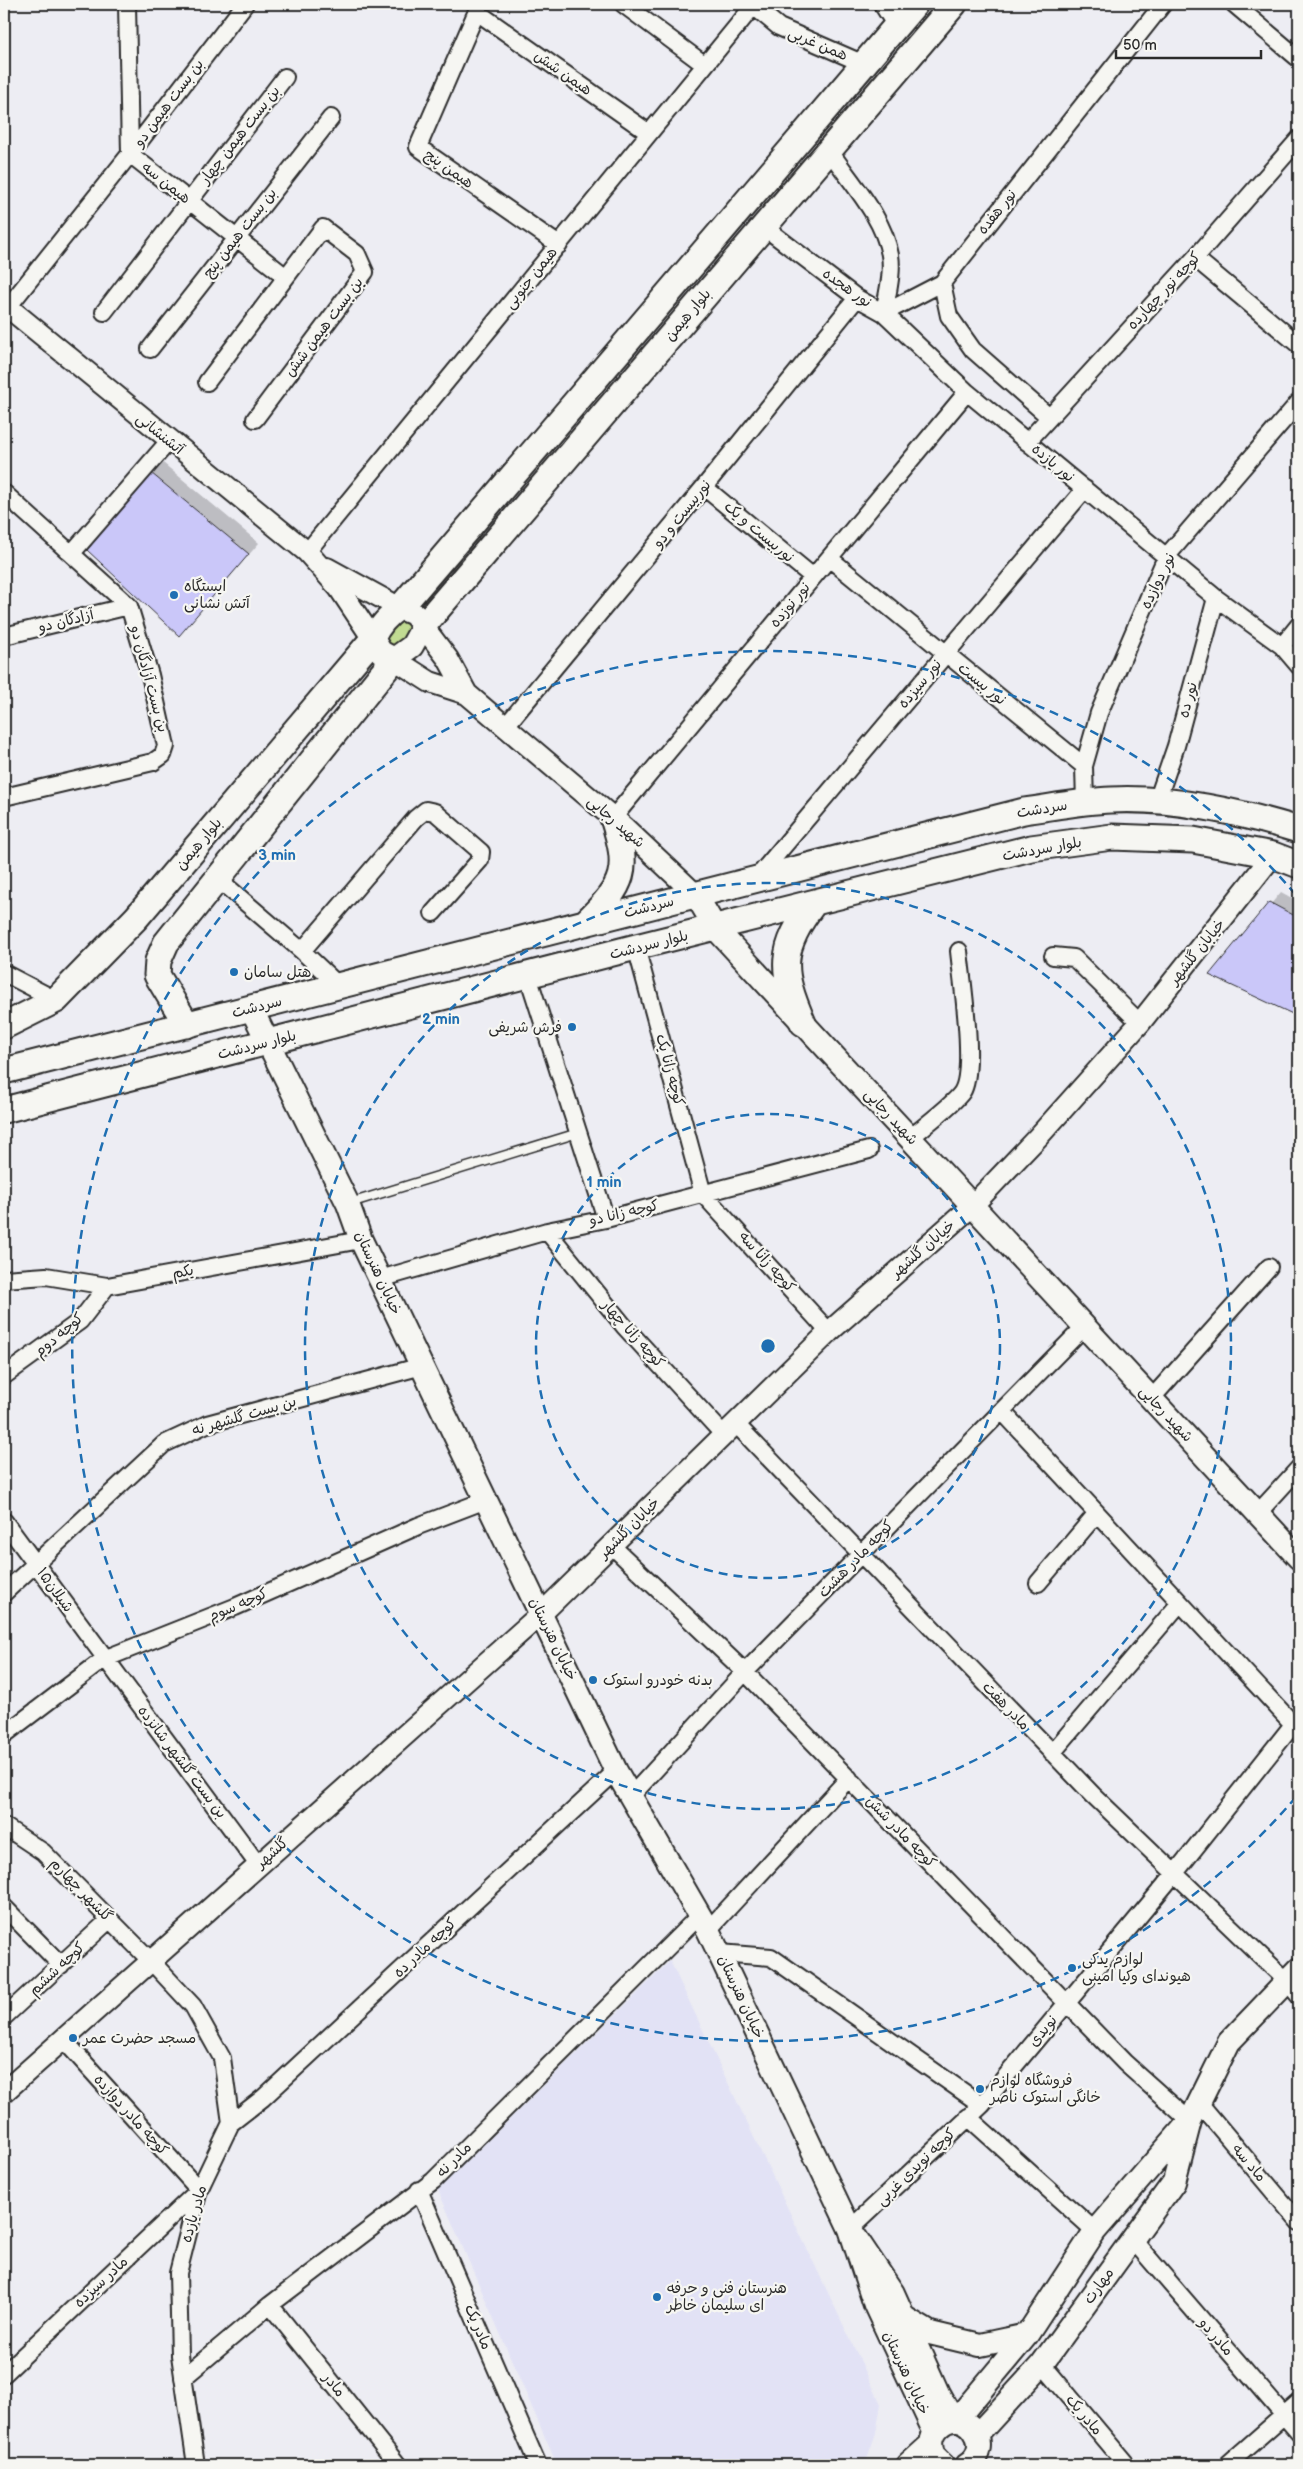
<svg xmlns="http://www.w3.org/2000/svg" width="1303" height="2469" font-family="'Balsamiq Sans','Playpen Sans Arabic',sans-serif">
<rect width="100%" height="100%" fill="#ededf3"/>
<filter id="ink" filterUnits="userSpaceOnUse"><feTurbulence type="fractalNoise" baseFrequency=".02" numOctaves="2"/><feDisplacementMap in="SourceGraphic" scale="10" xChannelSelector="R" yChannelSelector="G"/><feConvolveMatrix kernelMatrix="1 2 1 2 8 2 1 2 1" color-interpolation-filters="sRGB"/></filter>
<g filter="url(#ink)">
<!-- built -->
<path fill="#e2e2f5" d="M670 1961 881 2404 876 2433 866 2461 861 2465H557L438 2190Z"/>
<!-- green -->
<path fill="#c1db92" stroke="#76835e" d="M406 618 415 628 399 649 385 646C386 628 390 625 406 618Z"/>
<!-- shadow -->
<path fill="#0003" d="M163 463 259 543 189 624 88 550Z
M1281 892 1299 902V1015L1211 975Z"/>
<!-- building -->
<path fill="#cac7f9" stroke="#2b2b2b" d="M151 473 249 554 179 636 87 550Z
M1269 902 1299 918V1017L1209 975Z"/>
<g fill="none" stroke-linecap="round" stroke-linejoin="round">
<!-- service casing -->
<g stroke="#2b2b2b" stroke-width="11">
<path id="service" d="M350 1203 578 1133"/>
</g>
<!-- minor casing -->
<g stroke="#2b2b2b" stroke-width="20">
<path id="minor" d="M127 4 130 154 245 4
M480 4 418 147 559 245
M623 4 705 65
M751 4 779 27 864 64
M882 4 896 26
M1234 4 1299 59
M477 12 649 133
M764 227 857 298 884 313C887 295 893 274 890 255 883 216 851 183 829 150
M1195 258 1299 345
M942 283 884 313 967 392 1216 598 1282 646 1299 666
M4 312 130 154 286 277
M104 312 285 77
M150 349 331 118
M207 382 323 228 357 254 365 272 255 419
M1048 416 973 350 949 316 942 283 1163 4
M1027 442 1195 258 1299 139
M704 487 813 577
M4 493 129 606 150 675 166 746 163 755 153 762 4 797
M307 552 755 4
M72 553 169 441
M829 558 1084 766 1085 803
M4 636 129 606
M1282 646 1299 625
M505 727 704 487 857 298
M1084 766 1099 713 1166 557 1299 402
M1157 801 1176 746 1216 598
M613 818 967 392
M218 879 302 951 339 986
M755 880 1085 489
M636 947 703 1194 829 1332
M302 951 416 818 426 810 435 812 481 852 480 860 433 913
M1053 956 1074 958 1140 1023
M4 973 56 1000
M528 976 606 1219
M910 1138C922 1128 955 1103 962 1092 976 1070 962 981 959 951
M547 1231 624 1326 723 1434
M4 1279 46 1276 107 1286 361 1240
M380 1279 547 1231 606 1219 869 1150
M4 1376 80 1321 107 1286
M1152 1398 1269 1267
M1002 1411 1293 1724
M735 1423 1093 1795 1286 1980 1299 1996
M1258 1513 1299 1468
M4 1521 259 1866
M611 1545 745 1672 1125 2063 1190 2121
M1038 1583 1097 1513
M4 1593 164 1444 207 1424 422 1366
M4 1735 104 1659 235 1607 418 1526 486 1500
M1052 1753 1180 1603
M631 1796 745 1672 1085 1326
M4 1826 43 1852 152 1962 193 2006 222 2058 231 2123 199 2190 178 2273 180 2355 196 2465
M4 1907 61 1965
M708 1930 849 1778
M720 1953 771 1957 982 2105 1175 1873 1299 1717
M4 2017 109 1920
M1200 2104 1299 2222
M968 2117 1095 2231
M231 2123 263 2098 616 1771
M419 2190 538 2465
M850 2229 982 2105
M1133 2240 1299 2433
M270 2305 398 2465
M1042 2364 1127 2465
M4 2374 199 2190 63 2039
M183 2378 270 2305 433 2181 700 1915
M1227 2465 1299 2402"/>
</g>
<!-- tertiary casing -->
<g stroke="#2b2b2b" stroke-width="24">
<path id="tertiary" d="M4 304 307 552 339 588 373 639
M327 568 400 608
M423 626 448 659 467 694 625 828 696 895
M394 659 430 682 467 694
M4 2092 541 1614 829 1332 972 1206 1038 1137 1140 1023 1273 855"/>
</g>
<!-- secondary casing -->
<g stroke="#2b2b2b" stroke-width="26">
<path id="secondary" d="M400 608 414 614 423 626 412 646 394 659 381 652 373 639C380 625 387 617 400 608Z
M696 895 716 929 1299 1558
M251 1008 348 1204 361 1240 616 1771 708 1930 850 2229
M1190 2121 1229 2042 1299 1969
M905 2318 930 2333 980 2345 1027 2335
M957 2419 1027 2335 1095 2231 1190 2121 1174 2182 1042 2364 978 2434
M934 2431 875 2305 850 2229 893 2293 938 2393 953 2420
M908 2465 930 2445
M943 2465 933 2455C930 2444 930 2435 939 2427 964 2403 997 2446 967 2465"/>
</g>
<!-- primary casing -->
<g stroke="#2b2b2b" stroke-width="29">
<path id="primary" d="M400 608 915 4
M423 626 954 4
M585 923C625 884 630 871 613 818
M803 1023C780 971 779 948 814 903
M187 1025 157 975 158 961 166 943 394 659
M4 1026 56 1000 136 918 373 639
M4 1071 1024 811C1053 807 1082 801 1111 800 1174 797 1239 812 1299 830
M4 1110 636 947 1031 848 1112 837 1193 840 1273 855 1299 865"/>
</g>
<!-- service -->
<use href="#service" stroke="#f6f6f2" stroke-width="8"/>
<!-- minor -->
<use href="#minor" stroke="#f6f6f2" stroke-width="16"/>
<!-- tertiary -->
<use href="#tertiary" stroke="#f6f6f2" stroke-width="20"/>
<!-- secondary -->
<use href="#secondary" stroke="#f6f6f2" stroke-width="22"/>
<!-- primary -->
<use href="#primary" stroke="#f6f6f2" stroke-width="25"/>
</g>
</g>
<!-- distance rings -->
<g fill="none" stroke="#1f6fb2" stroke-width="2.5" stroke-dasharray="9 6">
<circle cx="768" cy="1346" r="232"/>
<circle cx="768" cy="1346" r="463"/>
<path d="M1296 1797A695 695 0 1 1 1296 895"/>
</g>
<!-- markers -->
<g fill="#1f6fb2" stroke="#f6f6f2" stroke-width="2">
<circle cx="174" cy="595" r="5"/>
<circle cx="234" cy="972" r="5"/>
<circle cx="572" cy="1027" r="5"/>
<circle cx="593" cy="1680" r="5"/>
<circle cx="1072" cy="1968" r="5"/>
<circle cx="73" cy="2038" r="5"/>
<circle cx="980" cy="2089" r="5"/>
<circle cx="657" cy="2297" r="5"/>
</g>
<g text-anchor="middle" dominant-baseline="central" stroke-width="4.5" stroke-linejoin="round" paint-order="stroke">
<!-- street labels -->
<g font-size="15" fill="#2b2b2b" stroke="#f6f6f2">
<text transform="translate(818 44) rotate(23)">همن غربی</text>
<text transform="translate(563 73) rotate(35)">هیمن شش</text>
<text transform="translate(169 103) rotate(-53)">بن بست هیمن دو</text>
<text transform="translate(240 135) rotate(-52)">بن بست هیمن چهار</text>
<text transform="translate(449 169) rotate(35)">هیمن پنج</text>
<text transform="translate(166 183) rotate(38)">هیمن سه</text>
<text transform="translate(997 212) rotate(-51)">نور هفده</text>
<text transform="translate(240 233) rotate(-52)">بن بست هیمن پنج</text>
<text transform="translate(531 278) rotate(-51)">هیمن جنوبی</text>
<text transform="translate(847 288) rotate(35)">نور هجده</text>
<text transform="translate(1164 291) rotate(-47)">کوچه نور چهارده</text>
<text transform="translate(688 315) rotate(-50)">بلوار هیمن</text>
<text transform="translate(324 327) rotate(-53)">بن بست هیمن شش</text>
<text transform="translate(160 434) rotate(39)">آتشنشانی</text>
<text transform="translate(1053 463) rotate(40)">نور یازده</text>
<text transform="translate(682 514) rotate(-51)">نوربیست و دو</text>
<text transform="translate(759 532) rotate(40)">نوربیست و یک</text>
<text transform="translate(1158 581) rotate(-64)">نور دوازده</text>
<text transform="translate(790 605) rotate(-50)">نور نوزده</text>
<text transform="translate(66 621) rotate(-14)">آزادگان دو</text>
<text transform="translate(149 679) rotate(75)">بن بست آزادگان دو</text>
<text transform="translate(920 684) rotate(-50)">نور سیزده</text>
<text transform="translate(982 684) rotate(39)">نور بیست</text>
<text transform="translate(1188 700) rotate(-75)">نور ده</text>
<text transform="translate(1042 809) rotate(-9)">سردشت</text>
<text transform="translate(616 822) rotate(41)">شهید رجایی</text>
<text transform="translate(199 844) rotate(-50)">بلوار هیمن</text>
<text transform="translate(1042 849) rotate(-10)">بلوار سردشت</text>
<text transform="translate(649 907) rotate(-14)">سردشت</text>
<text transform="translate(649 945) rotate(-14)">بلوار سردشت</text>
<text transform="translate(1197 952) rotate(-51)">خیابان گلشهر</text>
<text transform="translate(257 1007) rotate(-14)">سردشت</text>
<text transform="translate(257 1045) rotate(-14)">بلوار سردشت</text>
<text transform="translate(670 1070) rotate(75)">کوچه زانا یک</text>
<text transform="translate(891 1117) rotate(47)">شهید رجایی</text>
<text transform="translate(624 1213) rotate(-13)">کوچه زانا دو</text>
<text transform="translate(923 1249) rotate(-41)">خیابان گلشهر</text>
<text transform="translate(767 1262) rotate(48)">کوچه زانا سه</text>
<text transform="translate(183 1272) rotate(-10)">یکم</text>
<text transform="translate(378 1273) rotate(65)">خیابان هنرستان</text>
<text transform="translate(633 1334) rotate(48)">کوچه زانا چهار</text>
<text transform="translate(59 1335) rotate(-40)">کوچه دوم</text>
<text transform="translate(1166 1414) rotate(47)">شهید رجایی</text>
<text transform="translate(244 1416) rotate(-16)">بن بست گلشهر نه</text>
<text transform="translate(629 1528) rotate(-45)">خیابان گلشهر</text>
<text transform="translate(856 1559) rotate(-46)">کوچه مادر هشت</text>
<text transform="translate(55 1590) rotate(54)">شیلان۱۵</text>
<text transform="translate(238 1605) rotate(-23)">کوچه سوم</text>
<text transform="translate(553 1639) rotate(64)">خیابان هنرستان</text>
<text transform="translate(1006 1706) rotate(46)">مادر هفت</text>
<text transform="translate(182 1762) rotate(53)">بن بست گلشهر شانزده</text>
<text transform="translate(901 1832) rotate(46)">کوچه مادر شش</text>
<text transform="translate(272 1853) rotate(-42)">گلشهر</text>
<text transform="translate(81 1890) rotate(46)">گلشهر چهارم</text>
<text transform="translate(425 1948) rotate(-43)">کوچه مادر ده</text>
<text transform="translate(57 1969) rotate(-43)">کوچه ششم</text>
<text transform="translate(741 1997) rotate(65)">خیابان هنرستان</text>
<text transform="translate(1043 2031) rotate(-50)">نویدی</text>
<text transform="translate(131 2115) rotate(48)">کوچه مادر دوازده</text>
<text transform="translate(454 2160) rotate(-45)">مادر نه</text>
<text transform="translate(1249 2163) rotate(50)">ماد سه</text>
<text transform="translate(916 2167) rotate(-44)">کوچه نویدی غربی</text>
<text transform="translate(194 2214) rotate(-74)">مادر یازده</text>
<text transform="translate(101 2282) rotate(-43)">مادر سیزده</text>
<text transform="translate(1099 2286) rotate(-54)">مهارت</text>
<text transform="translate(478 2327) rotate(67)">مادر یک</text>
<text transform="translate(1216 2337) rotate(49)">مادر دو</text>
<text transform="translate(906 2373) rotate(65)">خیابان هنرستان</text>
<text transform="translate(334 2385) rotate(51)">مادر</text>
<text transform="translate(1084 2415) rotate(50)">مادر یک</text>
</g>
<!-- poi labels -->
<g font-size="15" fill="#2b2b2b" stroke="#f6f6f2" text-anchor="start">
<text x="184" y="586">ایستگاه<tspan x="184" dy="17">آتش نشانی</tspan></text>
<text x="244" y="972">هتل سامان</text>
<text x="562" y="1027" text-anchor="end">فرش شریفی</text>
<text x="603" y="1680">بدنه خودرو استوک</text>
<text x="1082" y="1959">لوازم یدکى<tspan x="1082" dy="17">هیونداى وکیا امینى</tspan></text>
<text x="83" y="2038">مسجد حضرت عمر</text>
<text x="990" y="2080">فروشگاه لوازم<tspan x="990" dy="17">خانگى استوک ناصر</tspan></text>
<text x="667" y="2288">هنرستان فنی و حرفه<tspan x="667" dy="17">ای سلیمان خاطر</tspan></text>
</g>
</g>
<circle cx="768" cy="1346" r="8" fill="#1f6fb2" stroke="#f6f6f2" stroke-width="2.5"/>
<g font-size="15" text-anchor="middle" font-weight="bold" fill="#1f6fb2" stroke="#f6f6f2" stroke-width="4.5" stroke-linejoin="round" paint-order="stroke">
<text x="277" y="860">3 min</text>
<text x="441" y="1024">2 min</text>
<text x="604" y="1187">1 min</text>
</g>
<!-- margin -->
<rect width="1303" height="2469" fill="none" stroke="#f6f6f2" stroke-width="20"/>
<rect x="10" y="10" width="1283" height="2449" fill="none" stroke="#2b2b2b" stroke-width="2" filter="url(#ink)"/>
<!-- scale -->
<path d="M1116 50v8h145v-8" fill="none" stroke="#2b2b2b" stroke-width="2.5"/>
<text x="1123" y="50" font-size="15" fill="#2b2b2b" stroke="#f6f6f2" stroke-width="4" paint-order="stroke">50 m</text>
</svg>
